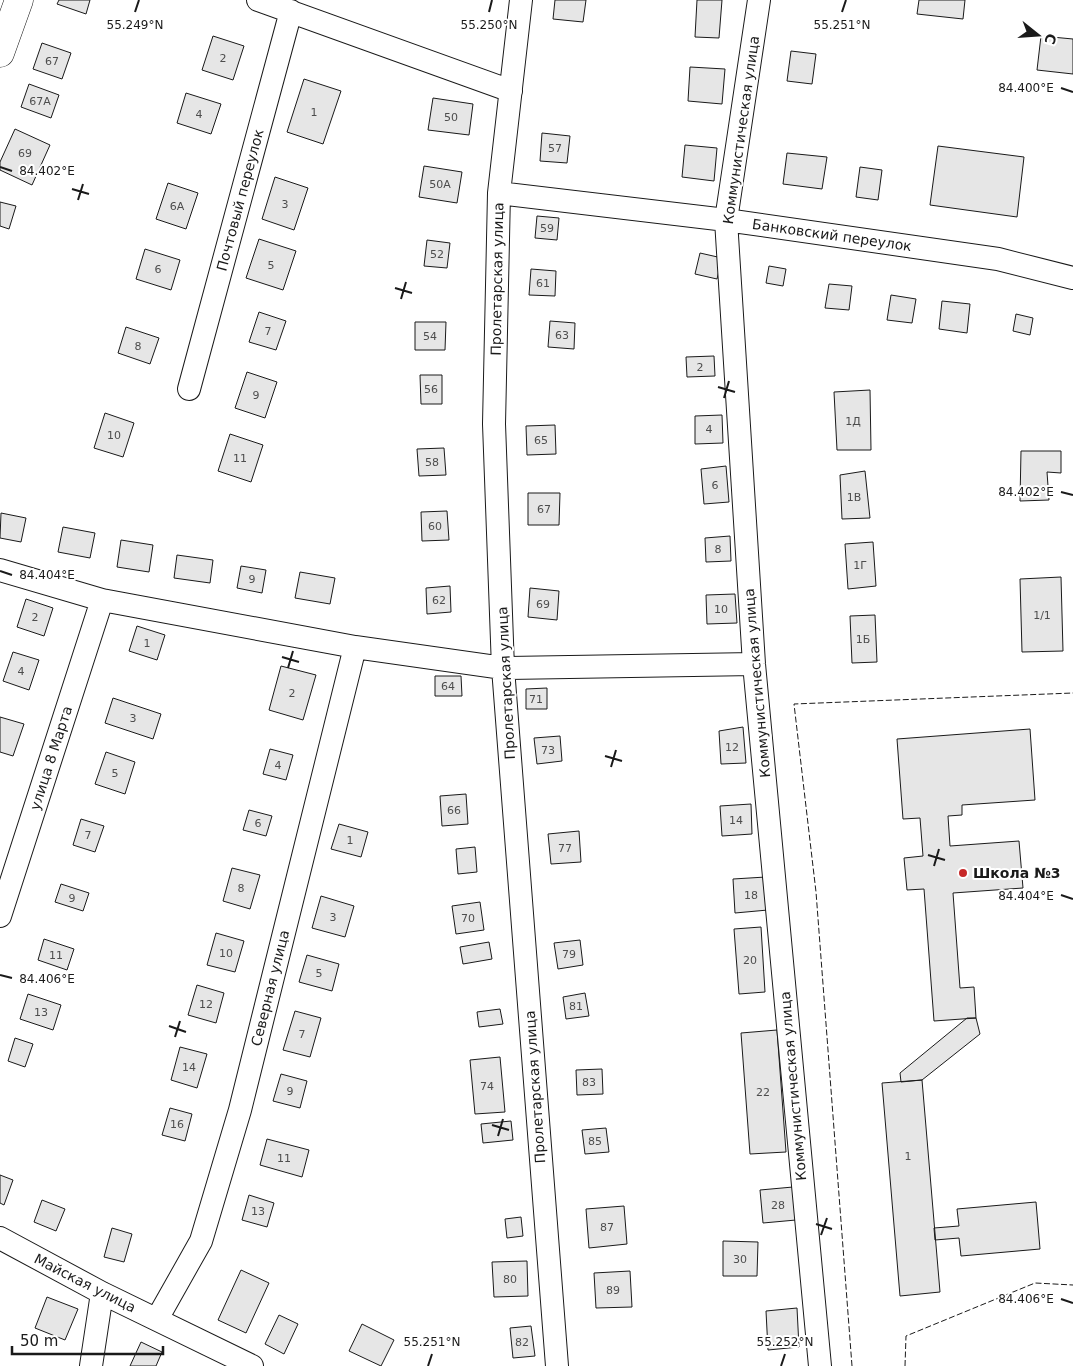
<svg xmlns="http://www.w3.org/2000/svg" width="1073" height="1366" font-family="'DejaVu Sans',sans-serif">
<rect width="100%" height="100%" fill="#fff"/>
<!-- building -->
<path fill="#e6e6e6" stroke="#1a1a1a" d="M59 0H90L86 14 57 4Z
M555 0H586L583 22 553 19Z
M697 0H722L719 38 695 37Z
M919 0H965L963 19 917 14Z
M213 36 244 46 233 80 202 70Z
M1041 36 1073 39V74L1037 70Z
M42 43 71 53 62 79 33 69Z
M791 51 816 54 812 84 787 81Z
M690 67 725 69 722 104 688 101Z
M304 79 341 91 323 144 287 132Z
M29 84 59 95 51 118 21 107Z
M186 93 221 104 211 134 177 123Z
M433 98 473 104 469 135 428 130Z
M15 129 50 145 32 185 0 170V162Z
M542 133 570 136 567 163 540 161Z
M685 145 717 148 714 181 682 177Z
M938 146 1024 157 1017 217 930 205Z
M787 153 827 157 822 189 783 184Z
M424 166 462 172 457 203 419 197Z
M860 167 882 170 878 200 856 197Z
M275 177 308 188 294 230 262 219Z
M168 183 198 193 186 229 156 219Z
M0 202 16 206 9 229 0 226Z
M537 216 559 218 557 240 535 238Z
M259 239 296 251 283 290 246 278Z
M427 240 450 243 447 268 424 266Z
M145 249 180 260 171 290 136 279Z
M700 253 722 258 717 279 695 274Z
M769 266 786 269 783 286 766 283Z
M531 269 556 271 555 296 529 295Z
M829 284 852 286 849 310 825 308Z
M891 295 916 299 912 323 887 320Z
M942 301 970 304 967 333 939 329Z
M259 312 286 321 276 350 249 342Z
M1016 314 1033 318 1030 335 1013 331Z
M550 321 575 323 574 349 548 347Z
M415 322H446L445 350H415Z
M126 327 159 338 150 364 118 353Z
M714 356 715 376 687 377 686 357Z
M247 372 277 382 265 418 235 408Z
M420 375H442V404H421Z
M870 390 871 450H837L834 392Z
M105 413 134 423 123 457 94 448Z
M722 415 723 443 695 444V416Z
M555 425 556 454 527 455 526 426Z
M230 434 263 445 251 482 218 471Z
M444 448 446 475 419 476 417 449Z
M1021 451H1061V473L1047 472 1049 500 1020 501Z
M726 466 729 502 704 504 701 469Z
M865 471 870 518 842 519 840 475Z
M528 493H560L559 525H528Z
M447 511 449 540 422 541 421 512Z
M1 513 26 518 21 542 0 538Z
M63 527 95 533 90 558 58 552Z
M730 536 731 561 706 562 705 538Z
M121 540 153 545 149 572 117 567Z
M873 542 876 586 848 589 845 544Z
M177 555 213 560 210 583 174 578Z
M241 566 266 570 262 593 237 588Z
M300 572 335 578 330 604 295 598Z
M1061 577 1063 651 1022 652 1020 579Z
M450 586 451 612 427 614 426 588Z
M530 588 559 591 557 620 528 617Z
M735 594 737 623 707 624 706 595Z
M26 599 53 608 44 636 17 627Z
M875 615 877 662 852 663 850 616Z
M137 626 165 635 157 660 129 651Z
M13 652 39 660 29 690 3 681Z
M281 666 316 675 303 720 269 710Z
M435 676H461L462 696H435Z
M547 688V709H526V689Z
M113 698 161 714 153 739 105 723Z
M0 717 24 724 13 756 0 752Z
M743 727 746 763 721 764 719 731Z
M1030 729 1035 800 962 805V815L948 816 950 846 1019 841 1023 888 953 893 960 988 974 987 976 1018 934 1021 924 889 907 890 904 858 923 856 920 818 903 819 897 739Z
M560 736 562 761 537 764 534 738Z
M270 749 293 755 286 780 263 774Z
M106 752 135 762 125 794 95 784Z
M466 794 468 824 442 826 440 796Z
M751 804 752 834 722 836 720 806Z
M249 810 272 816 266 836 243 830Z
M81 819 104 826 95 852 73 845Z
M339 824 368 832 361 857 331 849Z
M579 831 581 862 551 864 548 834Z
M475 847 477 872 458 874 456 849Z
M232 868 260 875 250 909 223 901Z
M766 877 768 910 735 913 733 879Z
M61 884 89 893 83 911 55 902Z
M321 896 354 906 345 937 312 928Z
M480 902 484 930 456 934 452 906Z
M761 927 765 992 739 994 734 929Z
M216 933 244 941 235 972 207 965Z
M44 939 74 949 67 970 38 960Z
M580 940 583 965 558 969 554 943Z
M489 942 492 959 463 964 460 947Z
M307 955 339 964 332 991 299 982Z
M197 985 224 993 216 1023 188 1015Z
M585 993 589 1016 566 1019 563 997Z
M28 994 61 1005 53 1030 20 1019Z
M500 1009 503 1024 479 1027 477 1012Z
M295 1011 321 1018 310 1057 283 1050Z
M967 1018H976L980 1034 922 1080 901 1082 900 1073Z
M777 1030 786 1152 750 1154 741 1033Z
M15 1038 33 1044 25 1067 8 1061Z
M180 1047 207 1054 197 1088 171 1080Z
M500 1057 505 1112 475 1114 470 1060Z
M602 1069 603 1094 577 1095 576 1070Z
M281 1074 307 1081 300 1108 273 1101Z
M922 1080 940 1292 900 1296 882 1083Z
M170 1108 192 1114 185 1141 162 1135Z
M511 1121 513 1140 483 1143 481 1124Z
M606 1128 609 1152 585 1154 582 1130Z
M267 1139 309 1150 302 1177 260 1165Z
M0 1175 13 1180 4 1205 0 1203Z
M793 1187 796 1220 763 1223 760 1190Z
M249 1195 274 1203 267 1227 242 1220Z
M42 1200 65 1209 56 1231 34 1222Z
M1036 1202 1040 1249 961 1256 959 1238 935 1240 934 1228 959 1226 957 1209Z
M624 1206 627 1244 589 1248 586 1209Z
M521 1217 523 1236 507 1238 505 1219Z
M112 1228 132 1234 124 1262 104 1257Z
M723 1241 758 1242 757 1276H723Z
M527 1261 528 1296 494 1297 492 1262Z
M241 1270 269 1283 246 1333 218 1320Z
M630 1271 632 1307 596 1308 594 1273Z
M47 1297 78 1309 65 1340 35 1328Z
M797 1308 799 1347 768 1350 766 1311Z
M279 1315 298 1324 284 1354 265 1344Z
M362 1324 394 1340 381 1366 349 1351Z
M531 1326 535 1356 513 1358 510 1328Z
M141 1342 162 1352 156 1366H130Z"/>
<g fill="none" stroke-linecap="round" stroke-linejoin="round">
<!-- minor casing -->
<g stroke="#1a1a1a" stroke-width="24">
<path id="minor" d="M258 0 511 91
M521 0 499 193 494 424 503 668 557 1366
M759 0 726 220 754 664 820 1366
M499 193 726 220 998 259 1073 278
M189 389 291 11
M0 570 102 600 355 647 503 668 754 664
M0 916 102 600
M0 1238 102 1293 252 1366
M157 1319 201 1241 240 1110 355 647
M91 1366 102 1293"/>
</g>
<!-- major casing -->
<g stroke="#1a1a1a" stroke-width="29">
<path id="major" d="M0 53 19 0"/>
</g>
<!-- minor -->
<use href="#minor" stroke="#fff" stroke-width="22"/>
<!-- major -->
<use href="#major" stroke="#fff" stroke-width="28"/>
<!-- fence -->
<path stroke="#1a1a1a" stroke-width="1" stroke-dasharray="6 2.5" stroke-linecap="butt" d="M852 1366 816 892 794 704 1073 693
M905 1366 906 1336 1035 1283 1073 1285"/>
</g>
<!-- ticks -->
<path fill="none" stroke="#1a1a1a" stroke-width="2" d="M135 12 139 0M489 12 492 0M842 12 846 0M1061 88 1073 92M0 167 12 171M72 189 89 194M78 200 83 184M395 288 412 293M401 299 406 282M718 387 735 392M724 398 729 381M1061 492 1073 495M0 571 12 575M282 657 299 662M288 668 293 651M605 756 622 761M611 767 616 750M928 855 945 860M934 866 939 849M1061 895 1073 899M0 975 12 978M169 1026 186 1032M175 1037 180 1021M492 1125 509 1130M498 1136 503 1119M816 1224 832 1229M821 1235 827 1218M1061 1299 1073 1303M428 1366 432 1354M781 1366 785 1354"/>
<!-- markers -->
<circle fill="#c62828" stroke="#fff" stroke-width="2" cx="963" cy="873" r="5"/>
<g text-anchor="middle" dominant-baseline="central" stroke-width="4" stroke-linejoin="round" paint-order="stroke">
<!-- number labels -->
<g font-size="11" fill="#4d4d4d">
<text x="223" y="58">2</text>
<text x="52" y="61">67</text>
<text x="40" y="101">67А</text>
<text x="314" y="112">1</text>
<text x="199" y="114">4</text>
<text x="451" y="117">50</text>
<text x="555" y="148">57</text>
<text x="25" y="153">69</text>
<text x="440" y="184">50А</text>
<text x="285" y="204">3</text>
<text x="177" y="206">6А</text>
<text x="547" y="228">59</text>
<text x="437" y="254">52</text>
<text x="271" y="265">5</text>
<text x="158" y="269">6</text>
<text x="543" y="283">61</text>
<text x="268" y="331">7</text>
<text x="562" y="335">63</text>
<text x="430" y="336">54</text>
<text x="138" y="346">8</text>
<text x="700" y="367">2</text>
<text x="431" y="389">56</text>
<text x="256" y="395">9</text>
<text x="853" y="421">1Д</text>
<text x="709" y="429">4</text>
<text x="114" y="435">10</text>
<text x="541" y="440">65</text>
<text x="240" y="458">11</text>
<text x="432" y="462">58</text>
<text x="715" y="485">6</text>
<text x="854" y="497">1В</text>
<text x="544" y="509">67</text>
<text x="435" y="526">60</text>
<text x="718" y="549">8</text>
<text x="860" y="565">1Г</text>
<text x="252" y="579">9</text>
<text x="439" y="600">62</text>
<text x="543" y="604">69</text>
<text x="721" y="609">10</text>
<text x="1042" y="615">1/1</text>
<text x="35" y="617">2</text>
<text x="863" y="639">1Б</text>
<text x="147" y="643">1</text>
<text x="21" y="671">4</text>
<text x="448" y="686">64</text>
<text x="292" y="693">2</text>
<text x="536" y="699">71</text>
<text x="133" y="718">3</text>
<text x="732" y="747">12</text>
<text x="548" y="750">73</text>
<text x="278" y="765">4</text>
<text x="115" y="773">5</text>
<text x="454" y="810">66</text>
<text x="736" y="820">14</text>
<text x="258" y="823">6</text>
<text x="88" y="835">7</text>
<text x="350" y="840">1</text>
<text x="565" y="848">77</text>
<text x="241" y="888">8</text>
<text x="751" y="895">18</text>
<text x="72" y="898">9</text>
<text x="333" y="917">3</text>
<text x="468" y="918">70</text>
<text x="226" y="953">10</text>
<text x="569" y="954">79</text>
<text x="56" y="955">11</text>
<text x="750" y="960">20</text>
<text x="319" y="973">5</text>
<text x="206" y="1004">12</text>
<text x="576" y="1006">81</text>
<text x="41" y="1012">13</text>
<text x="302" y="1034">7</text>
<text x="189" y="1067">14</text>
<text x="589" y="1082">83</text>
<text x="487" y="1086">74</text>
<text x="290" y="1091">9</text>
<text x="763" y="1092">22</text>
<text x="177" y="1124">16</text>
<text x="595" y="1141">85</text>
<text x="908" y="1156">1</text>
<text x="284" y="1158">11</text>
<text x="778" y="1205">28</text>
<text x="258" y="1211">13</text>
<text x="607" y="1227">87</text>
<text x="740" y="1259">30</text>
<text x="510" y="1279">80</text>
<text x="613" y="1290">89</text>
<text x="522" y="1342">82</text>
</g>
<!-- street labels -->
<g font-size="14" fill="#1a1a1a" stroke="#fff">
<text transform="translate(741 130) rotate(-82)">Коммунистическая улица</text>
<text transform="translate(240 200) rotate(-75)">Почтовый переулок</text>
<text transform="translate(832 235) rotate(8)">Банковский переулок</text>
<text transform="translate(497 279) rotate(-89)">Пролетарская улица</text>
<text transform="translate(506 683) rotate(-93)">Пролетарская улица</text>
<text transform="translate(757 683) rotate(-95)">Коммунистическая улица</text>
<text transform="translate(51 758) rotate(-72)">улица 8 Марта</text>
<text transform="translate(270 988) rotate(-76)">Северная улица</text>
<text transform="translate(793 1086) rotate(-95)">Коммунистическая улица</text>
<text transform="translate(535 1087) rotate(-94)">Пролетарская улица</text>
<text transform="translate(85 1283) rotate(27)">Майская улица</text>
</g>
<!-- poi labels -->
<g font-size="14" font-weight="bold" fill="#1a1a1a" stroke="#fff" text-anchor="start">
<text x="973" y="873">Школа №3</text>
</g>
</g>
<g font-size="12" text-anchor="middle" fill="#1a1a1a" stroke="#fff" stroke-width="4" stroke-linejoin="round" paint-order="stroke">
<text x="135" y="29">55.249°N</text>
<text x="489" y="29">55.250°N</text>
<text x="842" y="29">55.251°N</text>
<text x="1026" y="92">84.400°E</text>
<text x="47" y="175">84.402°E</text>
<text x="1026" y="496">84.402°E</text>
<text x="47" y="579">84.404°E</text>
<text x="1026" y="900">84.404°E</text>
<text x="47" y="983">84.406°E</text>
<text x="1026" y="1303">84.406°E</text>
<text x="432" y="1346">55.251°N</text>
<text x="785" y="1346">55.252°N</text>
</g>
<!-- north arrow -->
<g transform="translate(1038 35) rotate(107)" stroke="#ffffff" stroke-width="4" paint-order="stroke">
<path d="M0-4L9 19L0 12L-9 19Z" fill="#1a1a1a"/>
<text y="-8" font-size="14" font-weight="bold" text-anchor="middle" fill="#1a1a1a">С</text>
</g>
<!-- scale -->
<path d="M12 1346v8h151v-8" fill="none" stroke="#1a1a1a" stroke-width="2.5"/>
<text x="20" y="1346" font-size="15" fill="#1a1a1a" stroke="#ffffff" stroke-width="4" paint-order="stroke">50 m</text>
</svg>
